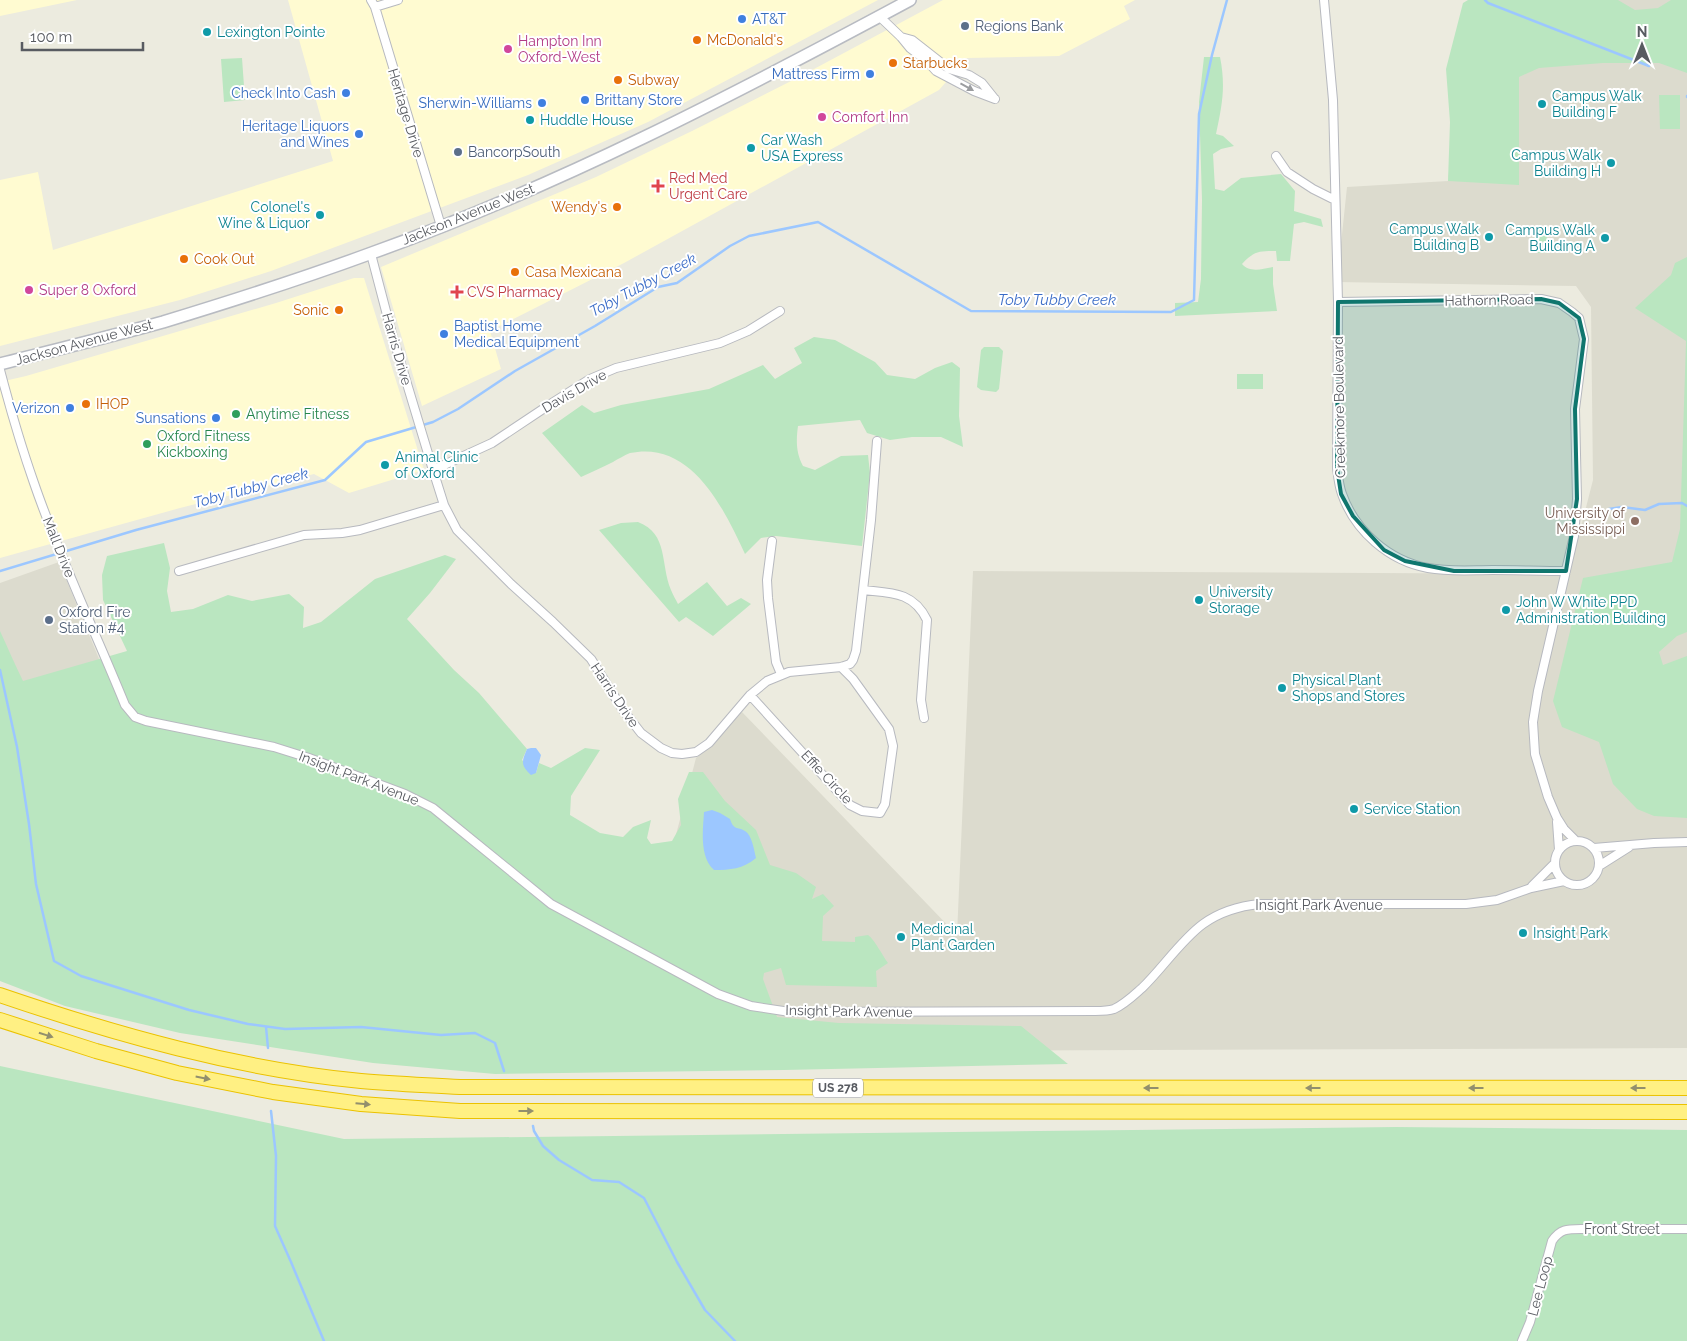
<svg xmlns="http://www.w3.org/2000/svg" width="1687" height="1341" font-family="Raleway,sans-serif">
<rect width="100%" height="100%" fill="#ecebdf"/>
<!-- commercial -->
<path fill="#fffbd1" d="M0 0H77L0 16Z
M288 0H878L648 122 528 175 271 271 180 300 0 346V180L38 172 53 250 333 161Z
M943 0H1135L1124 6 1130 19 1059 56 967 58 939 90 624 263 490 331 501 369 422 406 381 267 596 177 692 131 799 77Z
M354 278H364L424 470 349 493 314 474 180 508 0 558V382L26 376 276 303Z"/>
<!-- education -->
<path fill="#dcdbce" d="M1470 0H1687V1048L916 1051 0 965V583L59 562 116 700 647 946 696 758 742 712 957 935 973 571 1569 574 1593 480 1591 307 1576 286 1337 282 1347 187 1448 181Z"/>
<!-- green -->
<path fill="#bae6c0" d="M1468 0H1618L1635 10 1658 8 1671 0H1687V73L1659 63H1603L1539 68 1519 77V185L1448 181 1450 122 1446 69 1463 3Z
M1204 57H1220C1226 87 1222 105 1216 134L1223 136 1234 146 1221 149 1213 154 1215 189 1224 191 1241 178 1281 174 1295 191 1294 211 1321 219 1323 227 1304 222 1294 224 1290 261H1277L1276 251C1259 251 1254 251 1242 264 1250 273 1262 269 1273 267V284L1277 311 1175 316V303L1198 302 1201 279 1202 200 1199 102Z
M242 58 245 100 224 102 221 59Z
M1659 95H1680V129H1660Z
M1534 229H1547V253H1534Z
M1687 257V632L1677 636 1659 652 1663 665 1687 656V818L1654 816 1637 809 1613 784 1599 742 1562 727 1553 701 1583 578 1672 562 1680 529 1686 341 1635 308 1671 275 1675 263Z
M814 337 835 340 875 362 887 375 915 379 935 368 952 362 960 368 959 416 963 447 941 437H912L890 440 867 433 860 420 798 426C796 441 796 453 803 466L815 470 841 456 868 455 870 473 862 546 776 536 761 538 745 554C724 509 692 440 630 453 625 455 618 459 613 462 603 467 592 472 581 477L542 433 582 405 594 413 621 405 709 389 763 365 775 379 802 363 794 348Z
M984 347H999L1003 351 999 389 996 392 981 390 977 387 981 350Z
M1237 374H1263V389H1237Z
M638 522C669 534 660 564 671 590 673 595 676 600 678 604L707 582 727 606 741 598 751 604 713 636 686 617 679 622 599 530 621 523Z
M164 543 170 568 167 591 171 612 193 609 228 595 252 601 289 594 304 607 303 628 321 622 375 579 445 555 456 559 430 593 407 619 454 670 479 693 527 749 522 760 536 773 539 763 551 768 585 748 600 750 571 796 570 815 600 833 623 837 633 827 651 820 647 838 651 844 672 841 681 825 678 799 689 772H703L725 801 756 830 770 865 796 873 816 887 812 899 823 894 834 906 823 916 822 941 855 942V937L868 935C874 939 883 956 888 963L876 971 877 987 786 985 781 968 764 973 763 979 777 1017 839 1023 1021 1026 1068 1064 784 1070 495 1074 373 1063 180 1033 65 1006 0 981V631C8 648 15 665 23 681L127 651 103 600 102 575 107 556Z
M0 1066 344 1139 1396 1127 1687 1130V1341H0Z"/>
<!-- water -->
<path fill="#9cc7ff" d="M531 748H536L541 755 536 773 531 775C520 765 522 761 527 749Z
M712 810 720 813 730 819C734 831 737 826 745 831 752 835 754 850 756 858 743 869 730 870 714 870 699 857 703 829 704 812Z"/>
<g fill="none" stroke-linecap="round" stroke-linejoin="round">
<!-- stream -->
<path stroke="#9cc7ff" stroke-width="2.5" d="M1485 0 1488 3 1649 66
M1687 96V97
M1609 509 1622 507 1645 510 1659 504 1682 503 1687 506
M0 571 136 530 325 480 366 442 433 422 458 409 515 371 595 326 658 287 677 283 730 246 749 236 818 222 971 311 1171 312 1194 300 1199 114 1212 55 1227 0
M0 670 17 747 29 824 36 884 54 961 81 976 189 1010 248 1024 285 1029 361 1027 441 1035 475 1033 495 1043 504 1071
M266 1027 268 1048
M271 1111 276 1156 275 1226 291 1262 324 1341
M533 1126 534 1131 543 1146 559 1160 592 1180 619 1182 644 1198 677 1262 705 1310 735 1341"/>
<!-- minor casing -->
<g stroke="#b7b9bf" stroke-width="10">
<path id="minor" d="M371 0 375 7 441 226
M1324 0 1333 100 1338 302 1337 468C1338 476 1339 486 1342 494 1355 531 1389 561 1428 568 1450 572 1471 570 1493 570 1517 570 1541 571 1566 571
M375 7 398 0
M880 17 901 37 910 48 927 61 936 71 974 91 995 99
M901 37 912 40 949 69 969 75 982 83 994 98
M1276 156 1287 172 1313 189 1335 200
M371 254 392 334 433 470 444 505 457 530 511 584 553 622 591 659 623 710 641 733 661 748 672 753 682 754 696 752 709 743 750 695 767 681 789 672 841 667 850 664 853 660 856 651 871 520 877 441
M1338 302 1541 299 1559 303 1572 312 1579 318 1584 339 1575 409 1577 499 1574 536 1538 691 1533 722 1535 754 1548 797 1557 818 1564 829 1576 841
M0 370C10 408 21 446 34 483 60 559 95 631 125 705L135 717 146 721 274 747 309 758 405 794 433 808 551 904 718 994 751 1006 790 1012 1095 1011C1101 1011 1108 1011 1114 1009 1125 1004 1133 996 1142 988 1162 969 1181 940 1203 924 1221 911 1239 906 1260 904H1466L1497 900 1531 888 1564 881
M433 470 492 443 549 405 590 379 616 368 720 343 748 331 780 311
M772 541 767 580 768 598 776 662 781 674
M179 571 304 535 342 533 360 530 444 505
M863 590C890 593 913 591 927 620L921 700 924 718
M750 695 850 805 862 811 880 813 885 804 893 746 889 729 853 679 841 667
M1557 822 1559 850
M1555 863a22 22 0 1 1 44 0a22 22 0 1 1-44 0Z
M1594 848 1654 843 1687 842
M1599 866 1629 847
M1532 886 1555 863
M1522 1341 1530 1322 1552 1241C1560 1229 1567 1229 1581 1229H1687"/>
</g>
<!-- secondary casing -->
<g stroke="#b8bbc2" stroke-width="14">
<path id="secondary" d="M0 364C54 350 109 337 163 322 232 301 301 279 369 254 557 187 735 94 910 0"/>
</g>
<!-- motorway casing -->
<g stroke="#ebc200" stroke-width="16">
<path id="motorway" d="M0 995C117 1035 238 1069 361 1081 394 1084 427 1085 460 1087L1687 1088
M0 1020 96 1051 177 1073 273 1092 361 1104 460 1111 1687 1112"/>
</g>
<!-- minor -->
<use href="#minor" stroke="#fff" stroke-width="8"/>
<!-- secondary -->
<use href="#secondary" stroke="#fff" stroke-width="11"/>
<!-- motorway -->
<use href="#motorway" stroke="#fff083" stroke-width="14"/>
</g>
<!-- one-way arrows -->
<defs><path id="oneway-solid" d="M-6-.8H1V-3.2L6.5 0L1 3.2V.8H-6Z" transform="scale(1.25)"/></defs>
<use fill="#9b9da0" href="#oneway-solid" transform="translate(967 87) rotate(29)"/>
<g fill="#928f6d">
<use href="#oneway-solid" transform="translate(46 1035) rotate(18)"/>
<use href="#oneway-solid" transform="translate(203 1078) rotate(11)"/>
<use href="#oneway-solid" transform="translate(1151 1088) rotate(180)"/>
<use href="#oneway-solid" transform="translate(1313 1088) rotate(180)"/>
<use href="#oneway-solid" transform="translate(1476 1088) rotate(180)"/>
<use href="#oneway-solid" transform="translate(1638 1088) rotate(180)"/>
<use href="#oneway-solid" transform="translate(363 1104) rotate(5)"/>
<use href="#oneway-solid" transform="translate(526 1111)"/>
</g>
<!-- marked area -->
<path fill="#0f766e" fill-opacity="0.2" stroke="#0f766e" stroke-width="4" stroke-linejoin="round" d="M1541 299 1559 303 1579 318 1584 339 1575 409 1577 499 1566 571H1454L1405 561 1384 550 1353 516 1341 494 1337 468 1338 302Z"/>
<!-- markers -->
<g fill="#3f7fe0" stroke="#fff" stroke-width="2">
<circle cx="742" cy="19" r="5"/>
<circle cx="870" cy="74" r="5"/>
<circle cx="346" cy="93" r="5"/>
<circle cx="585" cy="100" r="5"/>
<circle cx="542" cy="103" r="5"/>
<circle cx="359" cy="134" r="5"/>
<circle cx="444" cy="334" r="5"/>
<circle cx="70" cy="408" r="5"/>
<circle cx="216" cy="418" r="5"/>
</g>
<g fill="#5c6f8a" stroke="#fff" stroke-width="2">
<circle cx="965" cy="26" r="5"/>
<circle cx="458" cy="152" r="5"/>
<circle cx="49" cy="620" r="5"/>
</g>
<g fill="#0f9aa8" stroke="#fff" stroke-width="2">
<circle cx="207" cy="32" r="5"/>
<circle cx="1542" cy="104" r="5"/>
<circle cx="530" cy="120" r="5"/>
<circle cx="751" cy="148" r="5"/>
<circle cx="1611" cy="163" r="5"/>
<circle cx="320" cy="215" r="5"/>
<circle cx="1489" cy="237" r="5"/>
<circle cx="1605" cy="238" r="5"/>
<circle cx="385" cy="465" r="5"/>
<circle cx="1199" cy="600" r="5"/>
<circle cx="1506" cy="610" r="5"/>
<circle cx="1282" cy="688" r="5"/>
<circle cx="1354" cy="809" r="5"/>
<circle cx="1523" cy="933" r="5"/>
<circle cx="901" cy="937" r="5"/>
</g>
<g fill="#e8710a" stroke="#fff" stroke-width="2">
<circle cx="697" cy="40" r="5"/>
<circle cx="893" cy="63" r="5"/>
<circle cx="618" cy="80" r="5"/>
<circle cx="617" cy="207" r="5"/>
<circle cx="184" cy="259" r="5"/>
<circle cx="515" cy="272" r="5"/>
<circle cx="339" cy="310" r="5"/>
<circle cx="86" cy="404" r="5"/>
</g>
<g fill="#d1479c" stroke="#fff" stroke-width="2">
<circle cx="508" cy="49" r="5"/>
<circle cx="822" cy="117" r="5"/>
<circle cx="29" cy="290" r="5"/>
</g>
<g fill="#e0444e" stroke="#fff" stroke-width="2">
<path d="M655.5 178.5h5v5h5v5h-5v5h-5v-5h-5v-5h5z"/>
<path d="M454.5 284.5h5v5h5v5h-5v5h-5v-5h-5v-5h5z"/>
</g>
<g fill="#2e9e5b" stroke="#fff" stroke-width="2">
<circle cx="236" cy="414" r="5"/>
<circle cx="147" cy="444" r="5"/>
</g>
<circle fill="#8d6e63" stroke="#fff" stroke-width="2" cx="1635" cy="521" r="5"/>
<g text-anchor="middle" dominant-baseline="central" stroke-width="4" stroke-linejoin="round" paint-order="stroke">
<!-- shield labels -->
<rect fill="#fff" stroke="#8a8c90" stroke-width="1" x="813" y="1078.5" width="50" height="19" rx="4"/>
<g font-size="12" font-weight="bold" fill="#585b61">
<text x="838" y="1088">US 278</text>
</g>
<!-- shop labels -->
<g font-size="14" fill="#366cbe" stroke="#fff" text-anchor="end">
<text x="752" y="19" text-anchor="start">AT&amp;T</text>
<text x="860" y="74">Mattress Firm</text>
<text x="336" y="93">Check Into Cash</text>
<text x="595" y="100" text-anchor="start">Brittany Store</text>
<text x="532" y="103">Sherwin-Williams</text>
<text x="349" y="126">Heritage Liquors<tspan x="349" dy="16">and Wines</tspan></text>
<text x="454" y="326" text-anchor="start">Baptist Home<tspan x="454" dy="16">Medical Equipment</tspan></text>
<text x="60" y="408">Verizon</text>
<text x="206" y="418">Sunsations</text>
</g>
<!-- service labels -->
<g font-size="14" fill="#4e5e75" stroke="#fff" text-anchor="start">
<text x="975" y="26">Regions Bank</text>
<text x="468" y="152">BancorpSouth</text>
<text x="59" y="612">Oxford Fire<tspan x="59" dy="16">Station #4</tspan></text>
</g>
<!-- culture labels -->
<g font-size="14" fill="#0d838f" stroke="#fff" text-anchor="start">
<text x="217" y="32">Lexington Pointe</text>
<text x="1552" y="96">Campus Walk<tspan x="1552" dy="16">Building F</tspan></text>
<text x="540" y="120">Huddle House</text>
<text x="761" y="140">Car Wash<tspan x="761" dy="16">USA Express</tspan></text>
<text x="1601" y="155" text-anchor="end">Campus Walk<tspan x="1601" dy="16">Building H</tspan></text>
<text x="310" y="207" text-anchor="end">Colonel's<tspan x="310" dy="16">Wine &amp; Liquor</tspan></text>
<text x="1479" y="229" text-anchor="end">Campus Walk<tspan x="1479" dy="16">Building B</tspan></text>
<text x="1595" y="230" text-anchor="end">Campus Walk<tspan x="1595" dy="16">Building A</tspan></text>
<text x="395" y="457">Animal Clinic<tspan x="395" dy="16">of Oxford</tspan></text>
<text x="1209" y="592">University<tspan x="1209" dy="16">Storage</tspan></text>
<text x="1516" y="602">John W White PPD<tspan x="1516" dy="16">Administration Building</tspan></text>
<text x="1292" y="680">Physical Plant<tspan x="1292" dy="16">Shops and Stores</tspan></text>
<text x="1364" y="809">Service Station</text>
<text x="911" y="929">Medicinal<tspan x="911" dy="16">Plant Garden</tspan></text>
<text x="1533" y="933">Insight Park</text>
</g>
<!-- food labels -->
<g font-size="14" fill="#c56008" stroke="#fff" text-anchor="start">
<text x="707" y="40">McDonald's</text>
<text x="903" y="63">Starbucks</text>
<text x="628" y="80">Subway</text>
<text x="607" y="207" text-anchor="end">Wendy's</text>
<text x="194" y="259">Cook Out</text>
<text x="525" y="272">Casa Mexicana</text>
<text x="329" y="310" text-anchor="end">Sonic</text>
<text x="96" y="404">IHOP</text>
</g>
<!-- hotel labels -->
<g font-size="14" fill="#b23c85" stroke="#fff" text-anchor="start">
<text x="518" y="41">Hampton Inn<tspan x="518" dy="16">Oxford-West</tspan></text>
<text x="832" y="117">Comfort Inn</text>
<text x="39" y="290">Super 8 Oxford</text>
</g>
<!-- street labels -->
<g font-size="14" fill="#585b61" stroke="#fff">
<text transform="translate(406 113) rotate(73)">Heritage Drive</text>
<text transform="translate(468 214) rotate(-22)">Jackson Avenue West</text>
<text transform="translate(1489 300) rotate(-1)">Hathorn Road</text>
<text transform="translate(84 342) rotate(-15)">Jackson Avenue West</text>
<text transform="translate(397 349) rotate(74)">Harris Drive</text>
<text transform="translate(574 391) rotate(-30)">Davis Drive</text>
<text transform="translate(1339 407) rotate(-91)">Creekmore Boulevard</text>
<text transform="translate(59 547) rotate(68)">Mall Drive</text>
<text transform="translate(615 695) rotate(56)">Harris Drive</text>
<text transform="translate(827 777) rotate(47)">Effie Circle</text>
<text transform="translate(359 778) rotate(21)">Insight Park Avenue</text>
<text x="1319" y="905">Insight Park Avenue</text>
<text transform="translate(849 1011) rotate(1)">Insight Park Avenue</text>
<text x="1622" y="1229">Front Street</text>
<text transform="translate(1540 1286) rotate(-75)">Lee Loop</text>
</g>
<!-- health labels -->
<g font-size="14" fill="#be3a42" stroke="#fff" text-anchor="start">
<text x="669" y="178">Red Med<tspan x="669" dy="16">Urgent Care</tspan></text>
<text x="467" y="292">CVS Pharmacy</text>
</g>
<!-- leisure labels -->
<g font-size="14" fill="#27864d" stroke="#fff" text-anchor="start">
<text x="246" y="414">Anytime Fitness</text>
<text x="157" y="436">Oxford Fitness<tspan x="157" dy="16">Kickboxing</tspan></text>
</g>
<!-- education labels -->
<g font-size="14" fill="#785e54" stroke="#fff" text-anchor="end">
<text x="1625" y="513">University of<tspan x="1625" dy="16">Mississippi</tspan></text>
</g>
<!-- water labels -->
<g font-size="15" font-style="italic" fill="#3a6cc7" stroke="#fff">
<text transform="translate(643 285) rotate(-28)">Toby Tubby Creek</text>
<text x="1057" y="300">Toby Tubby Creek</text>
<text transform="translate(251 488) rotate(-15)">Toby Tubby Creek</text>
</g>
</g>
<!-- north arrow -->
<g transform="translate(1642 45)" stroke="#ffffff" stroke-width="4" paint-order="stroke">
<path d="M0-4L9 19L0 12L-9 19Z" fill="#585b61"/>
<text y="-8" font-size="14" font-weight="bold" text-anchor="middle" fill="#585b61">N</text>
</g>
<!-- scale -->
<path d="M22 42v8h121v-8" fill="none" stroke="#585b61" stroke-width="2.5"/>
<text x="30" y="42" font-size="15" fill="#585b61" stroke="#ffffff" stroke-width="4" paint-order="stroke">100 m</text>
</svg>
